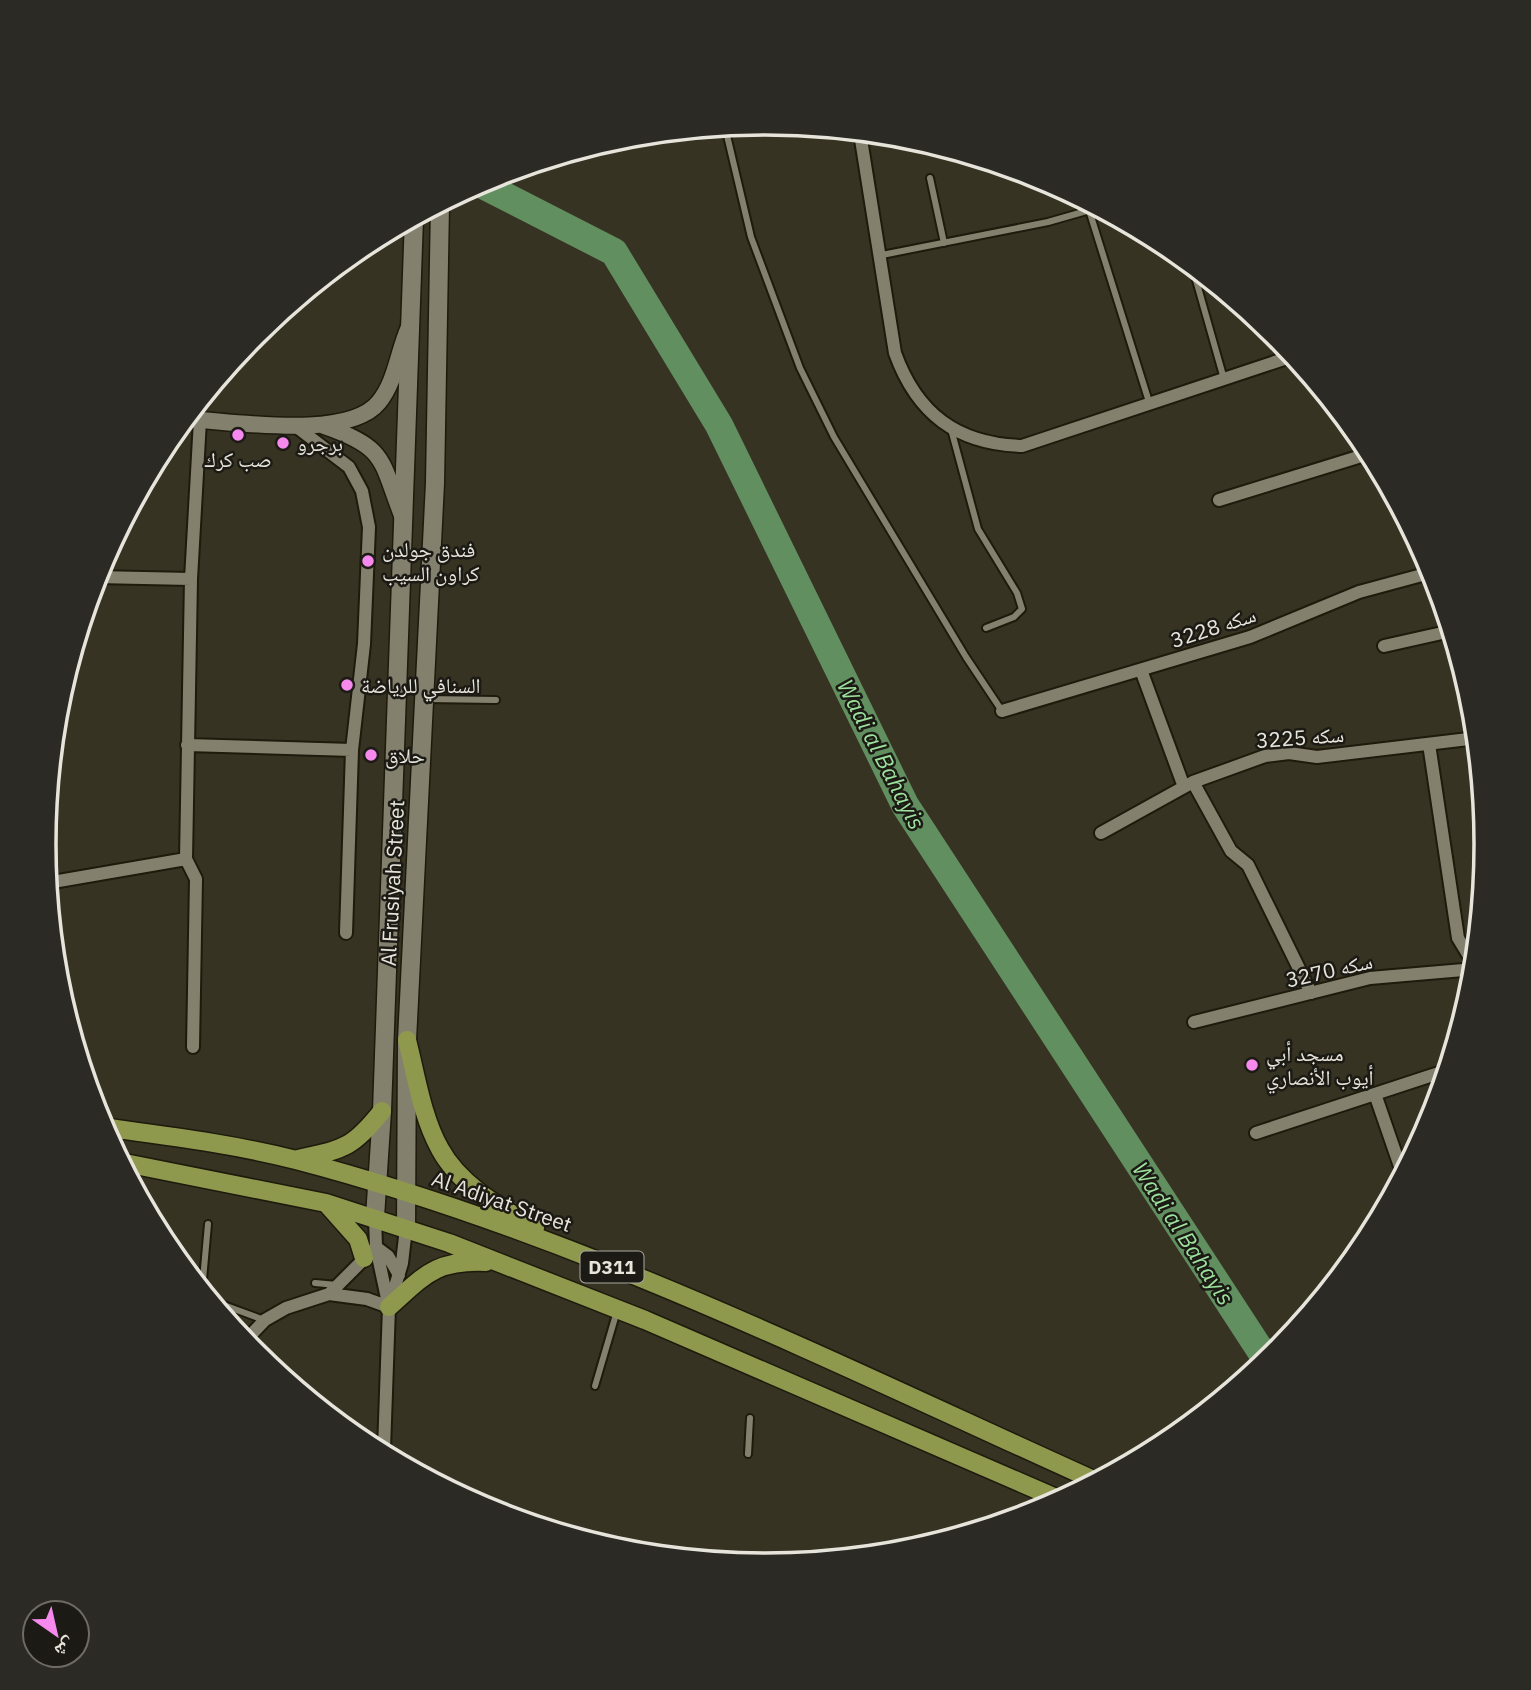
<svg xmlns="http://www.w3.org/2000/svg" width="1531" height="1690" font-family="'IBM Plex Sans','Noto Naskh Arabic',sans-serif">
<rect width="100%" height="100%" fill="#373323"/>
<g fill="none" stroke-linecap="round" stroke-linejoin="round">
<!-- river -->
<path stroke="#618f60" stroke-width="28" d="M479 183 614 252 719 425 905 805 1268 1362"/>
<!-- service casing -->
<g stroke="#1e1a0c" stroke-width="10">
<path id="service" d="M725 127 751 237 800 368 834 437 966 657 1002 711
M907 137 916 148 935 146
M930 178 944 243
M1089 210 1150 405
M882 255 1048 222 1097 208
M1192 266 1224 379
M951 429 978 529 1017 593 1022 609 1014 617 986 628
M426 699 496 700
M315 1283 337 1285
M202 1291 208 1224
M210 1300 264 1320
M595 1386 617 1311
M748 1454 750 1418"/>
</g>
<!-- minor casing -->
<g stroke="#1e1a0c" stroke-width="16">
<path id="minor" d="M860 133 895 353C917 414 957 444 1022 446L1293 356
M294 425 349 467 362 491 369 527 364 644 352 750 346 933
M1219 500 1371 453
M96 577 191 579
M1384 646 1451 631
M1141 670 1184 787
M1002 711 1250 637 1359 592 1433 572
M1429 744 1458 938 1475 966
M187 745 352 750
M1193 782 1231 851 1248 865 1311 993
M1101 833 1193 782 1265 756 1289 753 1317 757 1477 738
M47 883 186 859
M1194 1022 1370 978 1475 969
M193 1047 196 879 186 859 191 579 200 420
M1375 1094 1403 1175
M1256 1133 1448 1070
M375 1217 376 1247 388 1303
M329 1294 367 1299 389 1307
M244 1342 265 1320 286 1308 329 1294 376 1247 388 1256 399 1275
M384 1449 389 1307 402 1263 406 1228"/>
</g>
<!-- tertiary casing -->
<g stroke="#1e1a0c" stroke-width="19">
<path id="tertiary" d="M186 419C232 421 348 441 379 402 396 381 398 351 409 327
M324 426C388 448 380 460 403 518"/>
</g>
<!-- secondary casing -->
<g stroke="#1e1a0c" stroke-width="21">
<path id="secondary" d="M375 1217 382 1111 414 218
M406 1228 407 1040 435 483 440 205"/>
</g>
<!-- primary casing -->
<g stroke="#1e1a0c" stroke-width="21">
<path id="primary" d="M407 1040C416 1075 422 1117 440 1149 460 1186 501 1208 535 1228
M102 1127C167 1136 233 1144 296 1160 575 1233 836 1364 1098 1482
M298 1159C343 1149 352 1149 382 1111
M120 1162 326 1203 449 1243 645 1320 1063 1501
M326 1203 358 1239 364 1258
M389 1307C425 1275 435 1260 486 1262"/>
</g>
<!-- service -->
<use href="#service" stroke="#84806e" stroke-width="6"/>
<!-- minor -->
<use href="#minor" stroke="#84806e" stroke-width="12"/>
<!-- tertiary -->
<use href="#tertiary" stroke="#84806e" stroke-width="16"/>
<!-- secondary -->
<use href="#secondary" stroke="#84806e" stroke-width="18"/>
<!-- primary -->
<use href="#primary" stroke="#8e994e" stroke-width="18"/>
</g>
<!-- markers -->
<g fill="#f689ed" stroke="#1c1a14" stroke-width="2.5">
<circle cx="238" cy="435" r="7"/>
<circle cx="283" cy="443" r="7"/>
<circle cx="368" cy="561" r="7"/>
<circle cx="347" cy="685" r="7"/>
<circle cx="371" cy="755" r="7"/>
<circle cx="1252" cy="1065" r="7"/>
</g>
<g text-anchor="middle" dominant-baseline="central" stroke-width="5" stroke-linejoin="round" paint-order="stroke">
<!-- shield labels -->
<rect fill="#1c1a14" stroke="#aaa89f" stroke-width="2" x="580.5" y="1251.5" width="63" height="31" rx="5"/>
<g font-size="19" font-weight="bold" fill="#e7e5db">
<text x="612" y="1267">D311</text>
</g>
<!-- poi labels -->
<g font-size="21" fill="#e7e5db" stroke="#1c1a14" text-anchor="start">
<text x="297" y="443">برجرو</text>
<text x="238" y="459" text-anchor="middle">صب كرك</text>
<text x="382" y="549">فندق جولدن<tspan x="382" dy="24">كراون السيب</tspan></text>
<text x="361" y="685">السنافي للرياضة</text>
<text x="385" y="755">حلاق</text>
<text x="1266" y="1053">مسجد أبي<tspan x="1266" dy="24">أيوب الأنصاري</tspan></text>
</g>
<!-- street labels -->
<g font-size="21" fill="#e7e5db" stroke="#1c1a14">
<text transform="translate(1213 627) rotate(-18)">سكه 3228</text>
<text transform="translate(1300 737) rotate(-4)">سكه 3225</text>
<text transform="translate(392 883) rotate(-87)">Al Frusiyah Street</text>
<text transform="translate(1329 970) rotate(-13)">سكه 3270</text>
<text transform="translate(502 1201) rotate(19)">Al Adiyat Street</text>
</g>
<!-- water labels -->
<g font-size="23" font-style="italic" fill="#9de19d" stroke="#1c1a14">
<text transform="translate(882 754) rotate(63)">Wadi al Bahayis</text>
<text transform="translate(1184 1233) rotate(57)">Wadi al Bahayis</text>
</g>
</g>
<!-- crop -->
<path d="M0 0H1531V1690H0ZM56 844a709 709 0 1 1 1418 0a709 709 0 1 1-1418 0Z" fill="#2c2a24" fill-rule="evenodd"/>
<path fill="none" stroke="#e7e5db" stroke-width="3.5" d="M56 844a709 709 0 1 1 1418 0a709 709 0 1 1-1418 0Z"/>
<!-- north arrow -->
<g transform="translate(56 1634) rotate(146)"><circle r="33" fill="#1c1a14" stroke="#6d6b64" stroke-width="2"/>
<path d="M0-5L12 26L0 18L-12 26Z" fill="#f689ed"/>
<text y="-10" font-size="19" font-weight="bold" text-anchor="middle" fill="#e7e5db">ش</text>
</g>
</svg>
